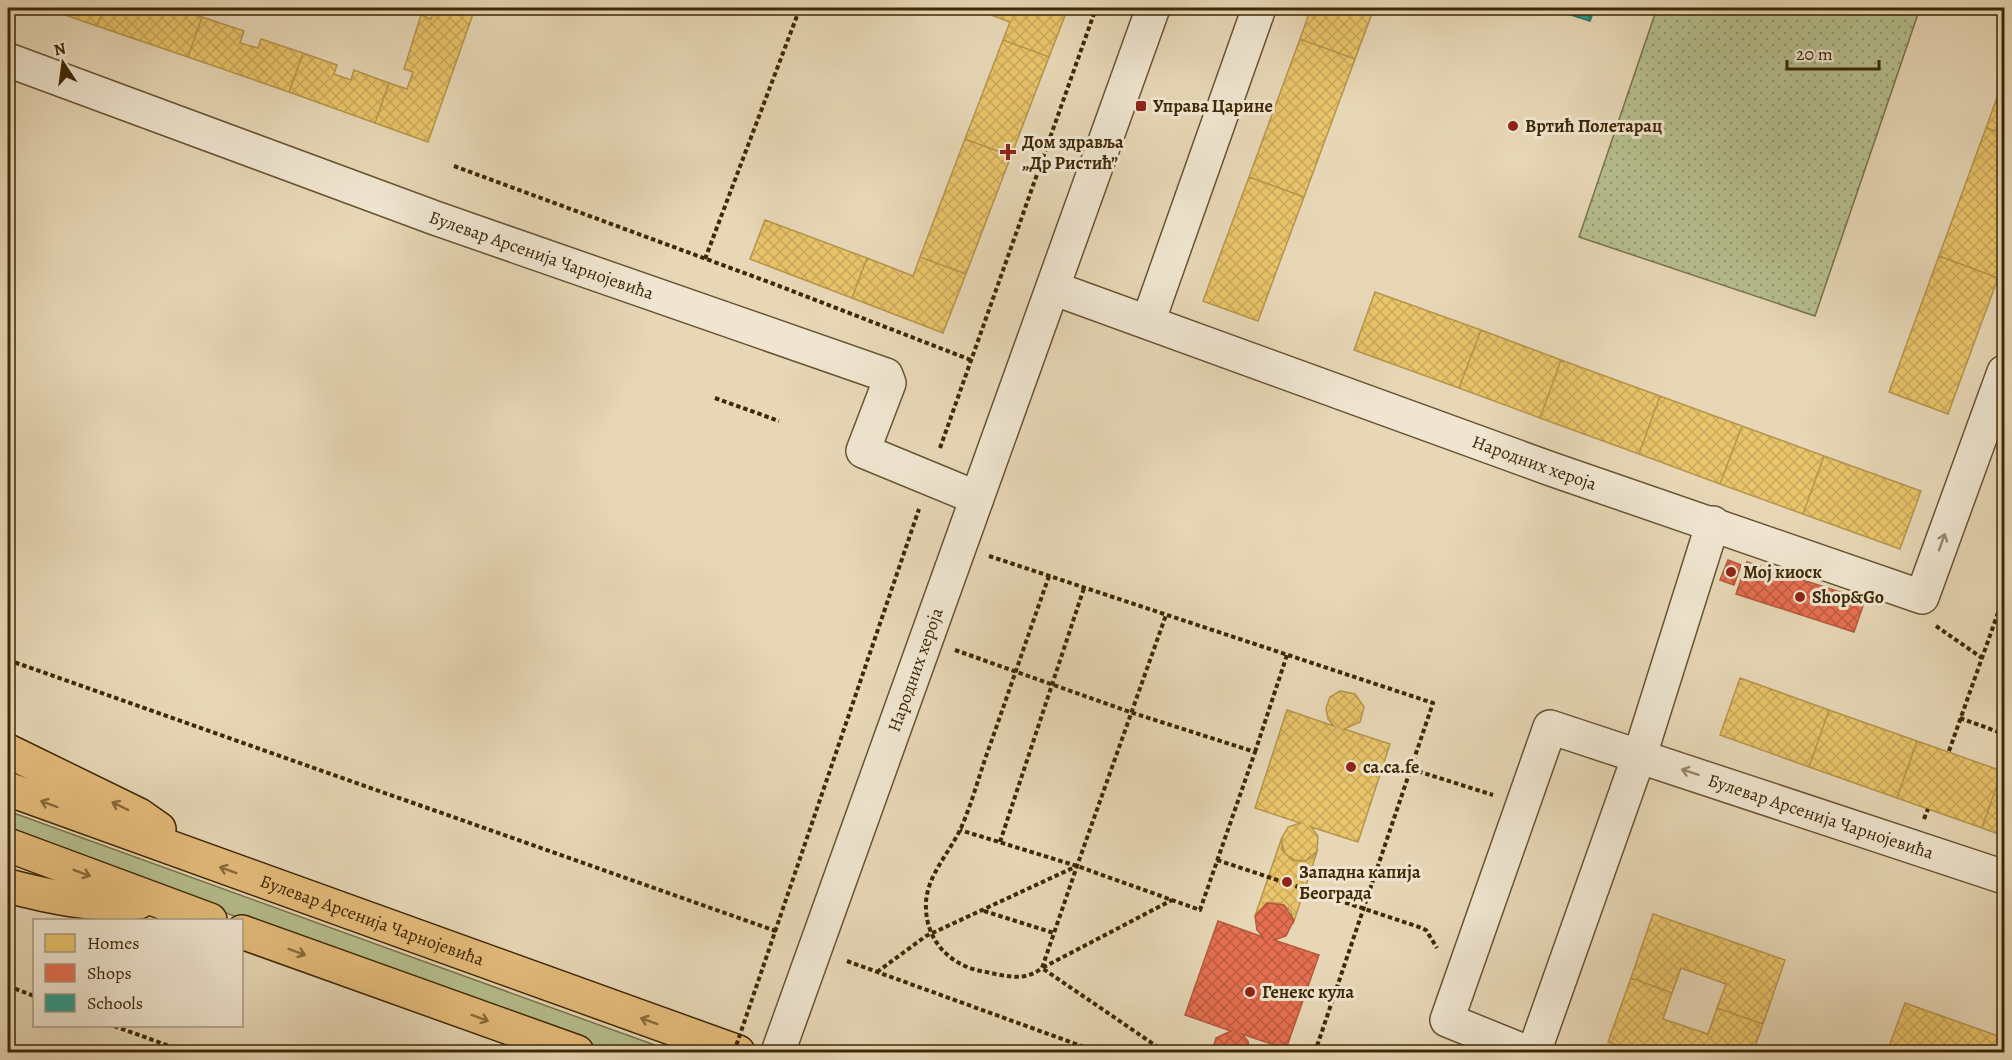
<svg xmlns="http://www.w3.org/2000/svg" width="2012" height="1060" font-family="Alegreya,serif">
<defs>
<pattern id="park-dots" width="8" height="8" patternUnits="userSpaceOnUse" patternTransform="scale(1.5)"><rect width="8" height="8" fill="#b6be8e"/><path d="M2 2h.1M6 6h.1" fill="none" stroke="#959a72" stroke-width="1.8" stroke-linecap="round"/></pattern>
<pattern id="homes-cross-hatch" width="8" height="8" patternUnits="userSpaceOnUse" patternTransform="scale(1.5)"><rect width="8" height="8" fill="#e9c46a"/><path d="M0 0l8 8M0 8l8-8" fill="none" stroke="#c9a85a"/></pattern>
<pattern id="shops-cross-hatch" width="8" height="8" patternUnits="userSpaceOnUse" patternTransform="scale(1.5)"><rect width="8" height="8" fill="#e76f51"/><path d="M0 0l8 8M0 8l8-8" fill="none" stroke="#bd5b41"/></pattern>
<pattern id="schools-cross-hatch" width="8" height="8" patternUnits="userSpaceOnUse" patternTransform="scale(1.5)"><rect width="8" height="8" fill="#2a9d8f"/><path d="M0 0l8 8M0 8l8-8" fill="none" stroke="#258073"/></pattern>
</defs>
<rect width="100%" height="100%" fill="#e7d7b6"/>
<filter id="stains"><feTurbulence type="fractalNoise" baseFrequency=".00333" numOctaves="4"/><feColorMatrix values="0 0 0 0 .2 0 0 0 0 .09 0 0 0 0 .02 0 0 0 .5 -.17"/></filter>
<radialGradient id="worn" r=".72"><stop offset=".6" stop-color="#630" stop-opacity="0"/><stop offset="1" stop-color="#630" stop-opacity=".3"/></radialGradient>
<!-- grass -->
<path fill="#b6be8e" stroke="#7a734a" stroke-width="1.5" d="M8 811 674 1052H605L8 833Z"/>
<!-- park -->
<path fill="url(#park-dots)" stroke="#7a734a" stroke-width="1.5" d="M1657 8H1920L1815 316 1579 237Z"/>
<!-- homes -->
<path fill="url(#homes-cross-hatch)" stroke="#b6954c" stroke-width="1.5" d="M45 8H104L97 26Z
M104 8H176L202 17 188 57 97 26Z
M435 8H455L473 14 428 142 375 123 389 83 407 89 413 72 404 69 421 15 431 19Z
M972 8H1068L1049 57 1003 40 1010 22Z
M1311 8H1374L1355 59 1300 39Z
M202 17 244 31 240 43 258 48 261 39 303 53 289 92 188 57Z
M1300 39 1355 59 1304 197 1249 177Z
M1003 40 1049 57 1011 156 965 139Z
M303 53 337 65 334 74 351 80 354 70 389 83 375 123 289 92Z
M2004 78V134L1986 128Z
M1986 128 2004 134V260L1998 278 1939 256Z
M965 139 1011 156 966 274 920 257Z
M1249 177 1304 197 1258 321 1203 301Z
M765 220 867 258 852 298 750 259Z
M1939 256 1998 278 1948 414 1889 392Z
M920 257 966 274 943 333 852 298 867 258 913 276Z
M1375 292 1481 330 1459 388 1354 350Z
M1481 330 1561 360 1540 418 1459 388Z
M1561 360 1660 396 1639 454 1540 418Z
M1660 396 1742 426 1720 484 1639 454Z
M1742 426 1824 456 1803 514 1720 484Z
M1824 456 1921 491 1900 549 1803 514Z
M1740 678 1829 710 1809 767 1720 735Z
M1340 691 1355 694 1364 707 1360 722 1344 729 1390 744 1358 842 1311 827 1318 836 1317 851 1305 861H1296L1285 854 1281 839 1288 827 1300 823 1255 808 1287 710 1334 726 1328 719 1326 708 1330 697Z
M1829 710 1917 741 1897 798 1809 767Z
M1917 741 2002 771 1982 828 1897 798Z
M2002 771H2004V836L1982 828Z
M1282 837V850L1292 860 1305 861 1313 857 1318 849 1293 924 1291 911 1280 903H1267L1255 916Z
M1653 914 1785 960 1763 1024 1717 1008 1726 984 1681 968 1672 993 1631 978Z
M1631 978 1672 993 1663 1019 1708 1034 1717 1008 1763 1024 1753 1052H1637L1608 1042Z
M1905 1003 2004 1038V1052H1887Z"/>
<!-- shops -->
<path fill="url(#shops-cross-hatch)" stroke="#b45a3a" stroke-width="1.5" d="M1728 560 1741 565 1734 585 1720 580Z
M1747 562 1865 600 1854 632 1736 594Z
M1267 903 1284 905 1294 920 1286 936 1274 940 1319 955 1286 1049 1242 1034 1248 1041 1250 1052H1212L1216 1038 1231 1031 1185 1015 1218 921 1263 937 1257 930 1255 916Z"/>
<!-- schools -->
<path fill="url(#schools-cross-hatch)" stroke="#307a66" stroke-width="1.5" d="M1549 8H1595L1590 21Z"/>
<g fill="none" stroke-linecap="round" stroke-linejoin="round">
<!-- minor casing -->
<g stroke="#685431" stroke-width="36">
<g id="minor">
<path id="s1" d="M8 60 435 218 886 375 889 383 863 451 977 498"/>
<path id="s2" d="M1053 288 1551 469 1922 597 2004 372"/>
<path d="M1148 322 1259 8"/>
<path id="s3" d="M778 1052 1153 8"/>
<path id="s4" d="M1526 1052 1447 1020 1550 727 2004 877"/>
<path d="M1534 1052 1645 739 1713 523"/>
</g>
</g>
<!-- highway casing -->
<g stroke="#3e2805" stroke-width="36">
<g id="highway">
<path d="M8 751 139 815 159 829"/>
<path id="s5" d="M8 789 738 1052"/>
<path d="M8 845 210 920"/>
<path d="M8 886C51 897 94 907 139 902"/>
<path d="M242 932 577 1052"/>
</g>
</g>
<!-- path -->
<path stroke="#3e2805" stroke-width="4" stroke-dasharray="4.5 3" stroke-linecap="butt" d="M396 14 399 8
M454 166 774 284 971 360
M705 259 800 8
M715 398 779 421
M940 448 1096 8
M989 556 1433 703 1315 1052
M1049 576C1029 633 1009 691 989 748 979 775 972 804 960 830 948 855 924 879 926 909 927 941 950 965 981 971 1003 975 1023 983 1042 968L1077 866
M1936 626 1982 658
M955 650 1133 713 1255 752 1200 910 1077 866 960 830
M8 660 776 931
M1960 718 2004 734
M1949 751 2004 596
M1255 752 1287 655
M1411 769 1493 795
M1924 819 1928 809
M1000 842 1084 588
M1217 860 1419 927 1426 930 1437 948
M984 911 1054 933
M847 961 1098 1052
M763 967 919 509
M877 972 926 936 1077 866 1166 615
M8 986 34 996
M114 1026 186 1052
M1165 1052 1042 968 1172 900"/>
<!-- minor -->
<use href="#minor" stroke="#efe5d0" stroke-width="33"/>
<!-- highway -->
<use href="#highway" stroke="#e4bc7b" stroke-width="33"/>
<!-- path-bridge -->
<path stroke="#3e2805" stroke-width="4" stroke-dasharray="4.5 3" stroke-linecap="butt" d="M734 1052 763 967"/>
</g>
<!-- one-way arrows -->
<defs><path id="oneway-shaft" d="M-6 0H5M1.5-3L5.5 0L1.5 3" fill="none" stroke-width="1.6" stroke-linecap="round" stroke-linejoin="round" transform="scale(1.5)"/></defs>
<g stroke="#96866a">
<use href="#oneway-shaft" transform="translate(1942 542) rotate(-70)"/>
<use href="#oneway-shaft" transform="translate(1690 772) rotate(-162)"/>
</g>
<g stroke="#896b3a">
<use href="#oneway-shaft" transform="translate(49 804) rotate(-160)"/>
<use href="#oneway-shaft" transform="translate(120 806) rotate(-154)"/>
<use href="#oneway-shaft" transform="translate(228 870) rotate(-160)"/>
<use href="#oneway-shaft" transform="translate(82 873) rotate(21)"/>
<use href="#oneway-shaft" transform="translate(297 952) rotate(20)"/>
<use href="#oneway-shaft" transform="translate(480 1018) rotate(20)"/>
<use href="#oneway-shaft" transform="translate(649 1021) rotate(-160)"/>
</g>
<!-- markers -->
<g fill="#8f2418" stroke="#efe5d0" stroke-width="2">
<rect x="1135" y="100" width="12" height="12" rx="3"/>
<circle cx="1513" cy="126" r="6"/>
<path d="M1005 143h6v6h6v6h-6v6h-6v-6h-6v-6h6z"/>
<circle cx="1731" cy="572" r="6"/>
<circle cx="1800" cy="597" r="6"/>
<circle cx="1351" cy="767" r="6"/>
<circle cx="1287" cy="882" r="6"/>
<circle cx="1250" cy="992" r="6"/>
</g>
<g text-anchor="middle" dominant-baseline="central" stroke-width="6" stroke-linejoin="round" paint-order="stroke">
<!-- poi labels -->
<g font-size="18" font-weight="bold" fill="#3e2805" stroke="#efe5d0" text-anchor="start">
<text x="1153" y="106">Управа Царине</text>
<text x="1525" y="126">Вртић Полетарац</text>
<text x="1022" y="142">Дом здравља<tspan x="1022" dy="21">„Др Ристић”</tspan></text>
<text x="1743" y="572">Мој киоск</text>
<text x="1812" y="597">Shop&amp;Go</text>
<text x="1363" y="767">ca.ca.fe</text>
<text x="1299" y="872">Западна капија<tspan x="1299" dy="21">Београда</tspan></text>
<text x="1262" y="992">Генекс кула</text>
</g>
<!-- street labels -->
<g font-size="18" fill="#3e2805" stroke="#efe5d0">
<text stroke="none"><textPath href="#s1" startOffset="568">Булевар Арсенија Чарнојевића</textPath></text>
<text stroke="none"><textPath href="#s2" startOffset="512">Народних хероја</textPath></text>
<text stroke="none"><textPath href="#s3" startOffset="406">Народних хероја</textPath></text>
<text stroke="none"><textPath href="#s4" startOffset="681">Булевар Арсенија Чарнојевића</textPath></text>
<text stroke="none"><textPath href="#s5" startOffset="387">Булевар Арсенија Чарнојевића</textPath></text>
</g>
</g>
<!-- margin -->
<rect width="2012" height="1060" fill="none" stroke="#e7d7b6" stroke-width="30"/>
<rect x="9" y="9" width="1994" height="1042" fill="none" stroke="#3e2805" stroke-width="3"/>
<rect x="15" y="15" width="1982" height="1030" fill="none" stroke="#3e2805" stroke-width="1.5"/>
<!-- legend -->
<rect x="33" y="919" width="210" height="108" fill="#efe5d0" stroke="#a8997f" stroke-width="1.5"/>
<rect x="45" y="934" width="30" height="18" fill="#e9c46a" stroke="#a8997f" stroke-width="1.5"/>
<text x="87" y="949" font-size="18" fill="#3e2805">Homes</text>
<rect x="45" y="964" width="30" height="18" fill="#e76f51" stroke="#a8997f" stroke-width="1.5"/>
<text x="87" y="979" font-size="18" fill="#3e2805">Shops</text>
<rect x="45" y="994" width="30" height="18" fill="#2a9d8f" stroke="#a8997f" stroke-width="1.5"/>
<text x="87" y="1009" font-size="18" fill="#3e2805">Schools</text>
<!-- north arrow -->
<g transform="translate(63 63) rotate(347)" stroke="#efe5d0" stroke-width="4.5" paint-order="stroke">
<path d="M0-4.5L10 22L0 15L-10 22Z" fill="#3e2805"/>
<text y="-9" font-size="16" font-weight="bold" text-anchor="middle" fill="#3e2805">N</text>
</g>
<!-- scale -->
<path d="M1787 60v9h92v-9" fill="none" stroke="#3e2805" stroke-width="3"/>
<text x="1796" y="60" font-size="18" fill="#3e2805" stroke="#efe5d0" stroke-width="4.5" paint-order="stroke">20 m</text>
<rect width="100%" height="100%" filter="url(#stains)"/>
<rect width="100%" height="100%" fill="url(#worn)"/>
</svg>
